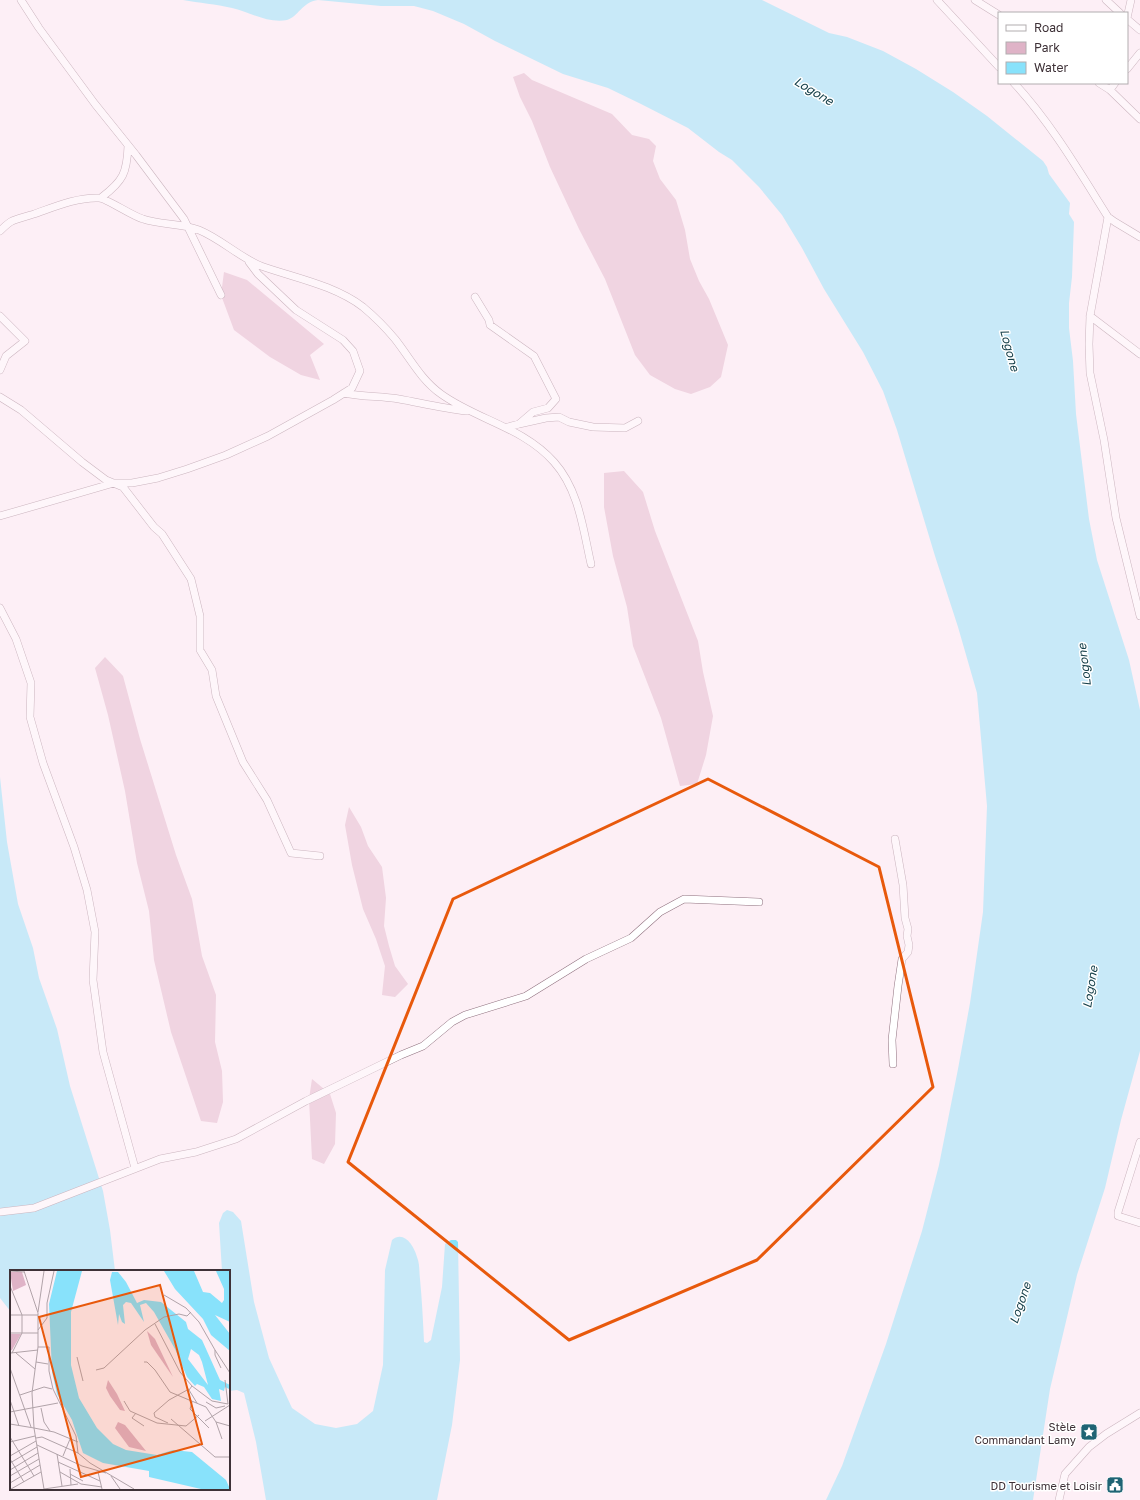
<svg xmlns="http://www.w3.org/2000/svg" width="1140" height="1500" font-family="'Golos Text',sans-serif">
<rect width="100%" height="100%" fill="#fdeff5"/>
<!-- green -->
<path fill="#dfb3c7" d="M524 73 532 80 612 114 632 135 649 139 656 146 653 161 660 179 676 200 685 230 690 259 699 281 709 299 728 345 721 377 710 387 691 394 675 389 650 375 635 355 605 279 579 229 550 167 532 121 520 97 513 77Z
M224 272 247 280 324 344 310 355 320 380 301 375 270 357 234 330 221 295Z
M624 471 643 492 655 531 698 641 703 672 713 716 706 755 697 784 680 786 661 718 633 646 627 607 613 556 604 507V473Z
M105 657 123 676 140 739 176 855 192 899 202 956 216 995 215 1042 222 1071 223 1102 217 1123 201 1121 171 1032 154 960 149 911 137 863 125 791 108 715 95 668Z
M349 807 361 827 368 846 382 867 386 898 384 926 389 946 395 966 408 984 395 997 382 995 385 966 376 939 363 909 352 865 345 825Z
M312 1079 330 1094 336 1113 335 1144 324 1164 312 1159 309 1099Z"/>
<!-- water -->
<path fill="#88e2fb" d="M183 0H762L829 33 847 37 883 51 916 69 953 92 987 116 1043 161 1047 167 1049 174 1070 203 1069 214 1074 222 1072 277 1069 303V328L1073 361 1076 414 1089 519 1097 560 1129 660 1140 710V1051L1121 1120 1105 1188 1077 1275 1050 1389 1033 1500H826L842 1466 886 1344 922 1231 939 1165 958 1069 970 1003 983 912 987 806 977 693 958 627 935 556 897 430 883 391 863 352 824 289 802 248 782 215 759 187 732 160 719 152 688 128 641 104 608 88 563 74 495 41 464 24 433 11 414 6H381L318 0C302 2 298 17 287 20 269 24 249 12 232 8 216 4 199 3 183 0Z
M0 777 7 842 18 904 33 948 39 978 57 1029 70 1086 103 1191 110 1230 115 1271H11V1312L0 1298Z
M227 1210 233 1212 241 1221 254 1302 269 1358 292 1408 315 1424 336 1428 357 1424 373 1411 383 1365 385 1270 392 1240C404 1230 414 1246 417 1257 420 1264 419 1272 420 1279 422 1300 423 1321 424 1342L427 1343 431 1340 442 1287 445 1244 451 1240H456L458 1242 460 1360 452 1425 437 1500H266L256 1442 244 1393 237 1390 229 1391V1354L231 1349 229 1333V1271H222L219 1223 223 1213Z"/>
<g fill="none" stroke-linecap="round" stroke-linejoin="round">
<!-- street casing -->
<g stroke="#8f707e" stroke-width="8">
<path id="street" d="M21 0 39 28 95 104 136 155 184 219 221 295
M937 0 999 67
M975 0 999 15
M1106 0 1120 13
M1127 18 1131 0
M1127 19 1140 30
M1127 69 1140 53
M1014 83C1051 123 1079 171 1108 217L1090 316 1089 344 1090 373 1104 440 1116 518 1140 616
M1099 83 1110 90 1140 119
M1110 90 1115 83
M102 197C123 181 127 173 128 146
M1108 217 1115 222 1140 237
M0 231C4 227 8 223 12 221 19 218 27 216 34 214 54 207 77 197 99 198 106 198 132 216 143 219 161 225 181 223 199 230 221 239 239 257 261 266 295 278 334 285 363 307 375 317 385 327 395 339 410 358 421 380 441 394 477 420 523 427 554 462 579 490 583 529 591 564
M475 297 489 320 490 325 534 356 556 399 548 408 533 412 519 424 508 427
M0 316 25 341 6 356 0 370
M1090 316 1140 354
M344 393C362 397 381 396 399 399 421 403 443 408 466 411
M0 397 21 410 82 462 106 480 123 487 154 527 162 534 191 579 200 616V650L212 670 216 696 243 762 267 800 291 853 320 856
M519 424 546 418 559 417 569 422 593 427 625 428 638 421
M0 516 114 483H132L158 478 187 469 226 455 268 436 333 400 352 388 360 371 353 351 343 340 296 310 258 274 249 262
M0 608 16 639 31 683 30 717 43 763 74 847 87 890 95 932 93 980 103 1052 135 1168
M893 1064 892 1040 898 986 902 959 908 952 909 945 907 936 908 929 905 918 903 885 895 839
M1140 1142 1118 1212V1216L1140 1223
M0 1212 34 1208 160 1159 196 1152 236 1139 306 1101 401 1055 423 1046 452 1022 465 1015 526 996 586 959 631 938 660 912 684 899 759 902
M1059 1500 1065 1474 1089 1447 1106 1434 1140 1413"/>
</g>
<!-- street -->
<use href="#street" stroke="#fff" stroke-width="7"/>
</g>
<!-- marked area -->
<path d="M0 0H1140V1500H0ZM708 779 879 867 933 1087 757 1260 569 1340 348 1162 453 899Z" fill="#fdeff5" fill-opacity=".55" fill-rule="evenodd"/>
<path fill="none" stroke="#e8590c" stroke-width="3" stroke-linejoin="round" d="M708 779 879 867 933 1087 757 1260 569 1340 348 1162 453 899Z"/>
<!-- icons -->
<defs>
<g id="sight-square" transform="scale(0.9)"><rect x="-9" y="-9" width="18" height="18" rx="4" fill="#1e6474" stroke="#fff"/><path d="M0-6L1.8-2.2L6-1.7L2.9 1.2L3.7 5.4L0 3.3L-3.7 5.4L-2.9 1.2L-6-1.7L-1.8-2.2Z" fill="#fff"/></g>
<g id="civic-square" transform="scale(0.9)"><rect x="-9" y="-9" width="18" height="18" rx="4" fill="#1e6474" stroke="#fff"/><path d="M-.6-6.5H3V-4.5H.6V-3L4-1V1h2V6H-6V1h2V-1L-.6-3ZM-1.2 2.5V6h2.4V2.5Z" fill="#fff"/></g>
</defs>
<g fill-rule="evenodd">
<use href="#sight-square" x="1089" y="1432"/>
<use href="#civic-square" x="1115" y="1485"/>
</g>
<g text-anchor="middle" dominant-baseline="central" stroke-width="3" stroke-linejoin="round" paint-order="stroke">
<!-- poi labels -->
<g font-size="11" fill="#3e3137" stroke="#fff" text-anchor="end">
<text x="1076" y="1426">Stèle<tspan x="1076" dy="13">Commandant Lamy</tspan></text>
<text x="1102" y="1485">DD Tourisme et Loisir</text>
</g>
<!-- water labels -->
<g font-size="12" font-style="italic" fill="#16404a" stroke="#fff">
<text transform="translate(814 91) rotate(31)">Logone</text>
<text transform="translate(1010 350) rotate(75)">Logone</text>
<text transform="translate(1084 665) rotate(-97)">Logone</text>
<text transform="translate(1090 987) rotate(-81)">Logone</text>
<text transform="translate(1020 1303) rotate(-71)">Logone</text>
</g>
</g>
<!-- overview -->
<g transform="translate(10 1270)">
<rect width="220" height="220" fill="#fdeff5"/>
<path d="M0 2H12L16 15 3 21ZM137 61 145 69 163 107 141 75ZM0 64H11L2 80H0ZM98 110 107 124 115 141 110 140 100 126 96 118ZM108 152 115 155 136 181 119 177 105 158Z" fill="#dfb3c7"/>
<path d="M47 1H72L61 42V95L69 128 87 158 103 174 116 180 147 185 163 180 182 182 216 210 220 219H191L139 207V201L93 193 73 183 62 150 47 124 42 102 39 34ZM154 1H184L193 22 200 23 212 33 214 30V19L206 1H220V52L205 45 220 64V81L201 65 193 49 165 19ZM102 2H108L116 12 127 33 134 30 151 32 176 52 178 59 192 70 210 110 220 115 219 119 215 117 214 121 209 119 211 131 202 129 194 117 187 114 185 116 177 107 165 79 144 42 136 33 130 35 134 52 121 33 116 32 113 35 115 54 112 52 109 44 108 55 100 10ZM181 79 189 85 192 92 198 115 178 89Z" fill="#88e2fb" fill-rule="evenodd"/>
<path fill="none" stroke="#b1a3a9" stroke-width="1" d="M0 1 14 2M14 1 28 43V77L22 123 24 158 44 162 68 172M0 16 12 45V63L2 83M154 25 176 38 189 52 205 80V85L211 98M28 42 34 1M0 45H28M145 54 170 102 182 116 179 120 187 133M28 60 37 48V33L44 1M0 63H28M28 77H39V101L43 119 66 166 68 183 80 193 124 219M205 80 220 103M1 83 28 80M6 83 25 99M67 87 73 111M26 92 38 94M134 92H137L145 100 160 122 196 137 206 152 220 156M0 98 21 157M86 100 94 98 135 60 154 47 169 44 177 46 181 42M215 110 218 134M182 116 202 131 218 134M10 125 34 117 42 119M0 130 9 156M220 130V145M114 131 120 141 147 153 176 156 189 145M182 132 180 139 199 158M196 132 206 138 215 136M31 138 34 152 40 161M0 142 48 133M126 143 122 148 134 156M161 149 205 187H220V167M195 151 220 135M206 152 212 169M158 153 145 147 144 143 159 130 179 119M0 154 24 158 34 219M0 167 24 206M26 168 32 167 68 183M0 172 25 166M27 175 72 196 96 203M47 184 52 216M0 186 26 171M53 186 60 169M0 189 14 212M48 192 90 211M0 193 27 177M60 199 61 215M0 200 28 183M50 202 71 214 92 217M88 202 92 219M60 204 73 211M0 206 29 189M101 206 110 219M0 213 30 195M1 219 31 202M34 219 68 214"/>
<path fill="#e8590c" fill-opacity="0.15" stroke="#e8590c" stroke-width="2" d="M150 15 192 174 71 207 29 47Z"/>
<rect width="220" height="220" fill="none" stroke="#3e3137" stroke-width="2"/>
</g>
<!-- legend -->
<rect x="998" y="12" width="130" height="72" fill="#ffffff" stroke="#b2adaf"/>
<rect x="1006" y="25" width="20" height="6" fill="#ffffff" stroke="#b2adaf"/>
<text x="1034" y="32" font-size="12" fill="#3e3137">Road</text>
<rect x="1006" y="42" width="20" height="12" fill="#dfb3c7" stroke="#b2adaf"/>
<text x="1034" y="52" font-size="12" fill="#3e3137">Park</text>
<rect x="1006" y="62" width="20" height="12" fill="#88e2fb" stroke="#b2adaf"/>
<text x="1034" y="72" font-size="12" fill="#3e3137">Water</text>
</svg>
